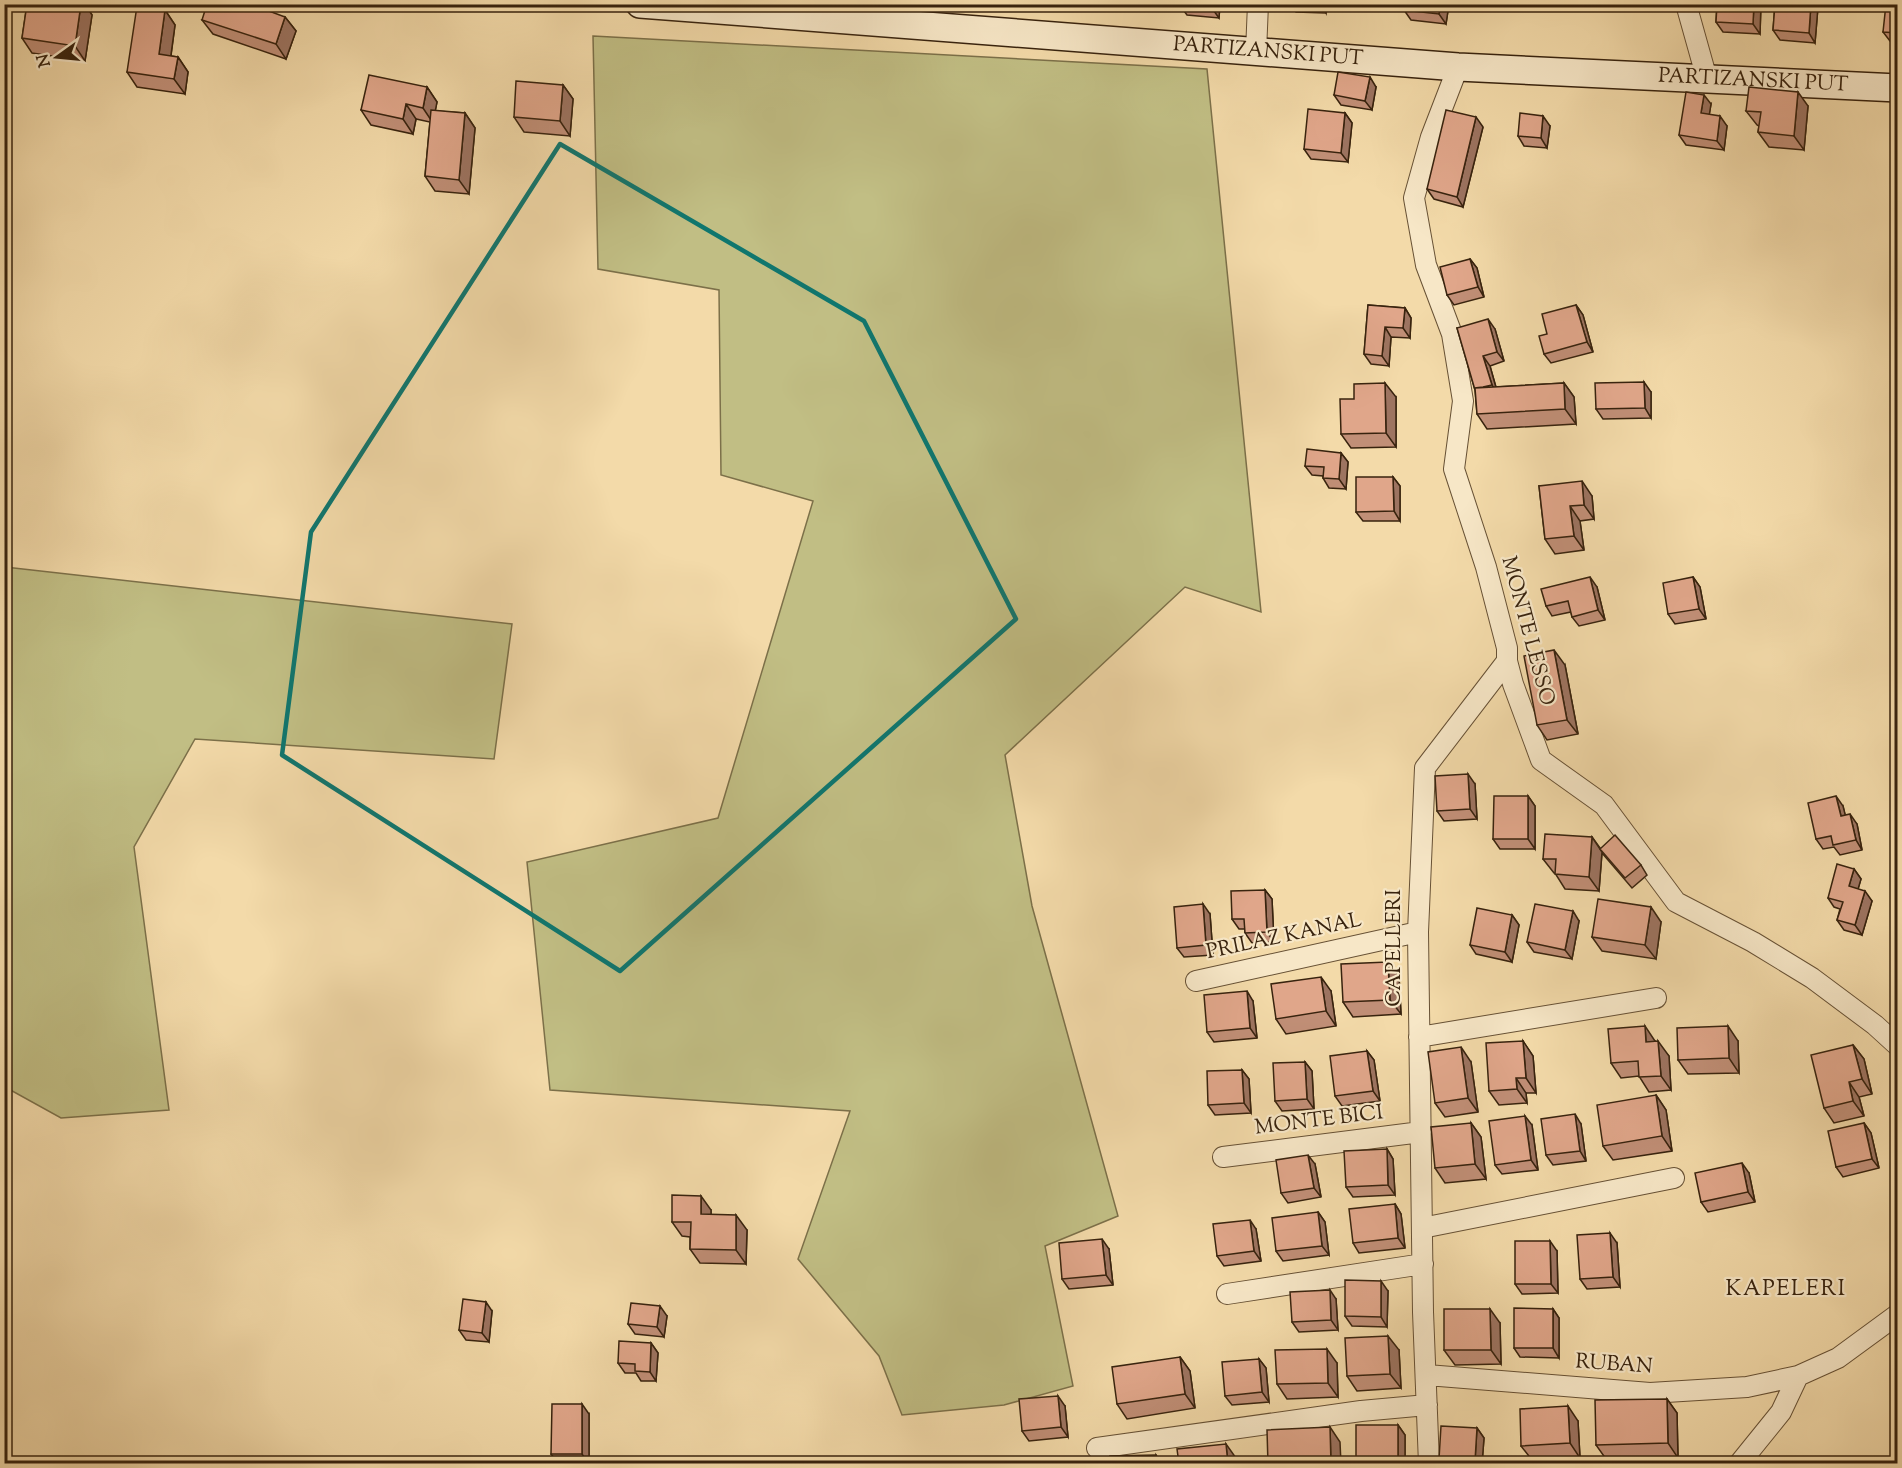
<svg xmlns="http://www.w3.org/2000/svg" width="1902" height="1468" font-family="'Sorts Mill Goudy',serif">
<rect width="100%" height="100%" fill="#f3daa9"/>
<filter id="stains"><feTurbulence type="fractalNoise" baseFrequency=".00333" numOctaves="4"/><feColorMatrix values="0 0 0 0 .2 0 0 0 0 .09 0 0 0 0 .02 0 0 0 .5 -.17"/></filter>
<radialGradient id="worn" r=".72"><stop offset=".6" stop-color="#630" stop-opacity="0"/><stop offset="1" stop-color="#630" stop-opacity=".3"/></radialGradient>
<!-- green -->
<path fill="#c1be84" stroke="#7c7049" stroke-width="1.5" d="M593 36 1207 69 1261 612 1185 587 1005 755 1032 906 1118 1216 1045 1246 1073 1386 1004 1405 902 1415 879 1356 798 1259 850 1111 550 1090 527 862 718 818 813 501 721 475 719 290 598 269Z
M5 567 512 624 494 759 195 739 134 847 169 1110 61 1118 5 1087Z"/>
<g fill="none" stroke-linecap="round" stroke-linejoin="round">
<!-- street casing -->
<g stroke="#675135" stroke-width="22">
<path id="street" d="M1686 4 1707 79
M1256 52 1258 4
M1458 67 1431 137 1414 198 1426 265 1452 334 1463 401 1454 469 1486 567 1507 648V661L1513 684 1541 760 1604 805 1676 902 1753 942 1812 978 1875 1025 1898 1046
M1196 981 1418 932
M1419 1037 1656 998
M1223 1157 1421 1132
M1422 1228 1674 1178
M1227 1294 1423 1264
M1427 1375 1650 1393 1747 1387 1798 1376
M1097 1448 1361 1411 1427 1405
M1429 1464 1423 1312 1418 932 1425 768 1507 661
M1739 1464 1781 1412 1798 1376 1838 1358 1898 1314"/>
</g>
<!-- secondary casing -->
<g stroke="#38230e" stroke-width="30">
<g id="secondary">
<path id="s1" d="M640 4 1458 67 1898 88"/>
</g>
</g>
<!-- street -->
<use href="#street" stroke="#f7e7c7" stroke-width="20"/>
<!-- secondary -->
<use href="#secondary" stroke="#f7e7c7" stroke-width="27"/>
</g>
<!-- wall -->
<path fill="#c18f77" stroke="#38230e" stroke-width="1.5" d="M27 4H85L92 15 85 61 32 53 22 38Z
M1179 4H1220L1219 18 1187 15Z
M1290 4H1326V13L1296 12Z
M1375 4H1392V6Z
M1449 4 1446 24 1411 20 1404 10Z
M1717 4H1761L1760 34 1723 32 1716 22Z
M1775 4H1816L1818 7 1815 43 1780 40 1773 30Z
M1898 4V42L1890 41 1883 32Z
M165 10 175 25 171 56 178 57 188 72 185 94 137 87 127 72Z
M285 17 296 31 286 59 213 34 202 20Z
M563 85 573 99 570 136 524 132 514 117Z
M427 87 437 102 435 111 465 113 475 128 469 194 435 191 425 176 430 122 416 119 413 134 371 125 361 110Z
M1376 87 1372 110 1341 105 1334 95Z
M1711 104 1709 115 1727 126 1724 150 1686 145 1679 135Z
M1808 106 1804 150 1769 147 1758 132 1759 126 1757 125 1746 111Z
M1345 113 1352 123 1348 162 1311 159 1304 149Z
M1550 126 1547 148 1524 146 1518 136Z
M1483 127 1463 207 1434 199 1427 189Z
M1470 259 1477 268 1484 297 1454 305 1447 295Z
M1368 305 1405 308 1411 318 1410 338 1391 337 1389 366 1371 364 1364 354Z
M1576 305 1583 315 1593 352 1551 363 1544 354 1547 334Z
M1457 328 1495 329 1504 361 1490 366 1496 387 1564 383 1574 397 1576 424 1487 429 1477 414 1475 390Z
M1651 392V418L1603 419 1596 409Z
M1396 397V447L1351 448 1341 434Z
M1341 453 1348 462 1346 489 1329 488 1323 478V476L1312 475 1305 466Z
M1393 477 1400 486V521H1363L1356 512Z
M1539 486 1592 496 1594 519 1580 521 1584 550 1555 554 1545 539Z
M1693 577 1700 587 1706 619 1675 624 1668 614Z
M1597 587 1605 620 1579 626 1572 617 1571 612 1552 616 1546 606Z
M1565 665 1578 734 1547 740 1537 725Z
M1475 784 1477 819 1444 821 1437 811Z
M1528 796 1535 806V849H1500L1493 839Z
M1843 806 1845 815 1857 824 1862 850 1840 855 1834 847 1823 849 1816 839Z
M1592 837 1600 848 1641 865 1647 875 1632 888 1602 853 1599 891 1565 889 1555 873H1554L1543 859Z
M1854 869 1861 879 1858 889 1872 901 1862 935 1844 930 1837 920 1840 909 1834 907 1828 898Z
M1265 890 1272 899 1274 942 1252 943 1245 933V929H1239L1232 919Z
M1210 914 1213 955 1184 957 1177 948Z
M1512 915 1519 925 1512 962 1476 954 1470 945Z
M1579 921 1572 959 1534 952 1527 942Z
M1661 922 1656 959 1602 951 1592 937Z
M1399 976 1401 1014 1353 1017 1343 1002Z
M1331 991 1336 1026 1286 1034 1276 1019Z
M1253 1001 1257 1038 1214 1042 1207 1032Z
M1523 1041 1533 1056 1536 1093H1526L1527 1103 1499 1105 1489 1091Z
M1655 1041 1669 1056 1671 1090 1649 1092 1639 1076 1621 1078 1611 1063Z
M1738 1041 1739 1073 1688 1074 1678 1060Z
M1853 1045 1864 1059 1872 1094 1859 1097 1864 1116 1834 1123 1824 1108Z
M1367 1051 1374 1060 1380 1101 1342 1106 1335 1096Z
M1305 1062 1312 1071 1314 1109 1282 1111 1275 1101Z
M1471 1062 1478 1112 1445 1117 1435 1103Z
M1242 1070 1249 1079 1251 1113 1215 1115 1208 1105Z
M1656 1095 1666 1110 1672 1151 1613 1160 1603 1146Z
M1471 1123 1481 1137 1486 1179 1445 1183 1435 1168Z
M1864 1123 1871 1133 1879 1168 1843 1177 1836 1167Z
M1581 1124 1586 1161 1553 1165 1546 1155Z
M1532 1125 1538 1170 1502 1174 1495 1165Z
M1387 1149 1393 1159 1395 1195 1353 1197 1346 1187Z
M1315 1164 1321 1197 1288 1203 1281 1193Z
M1749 1173 1755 1202 1708 1212 1701 1202Z
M1395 1204 1401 1214 1405 1248 1359 1253 1353 1243Z
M711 1210V1215L747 1230 746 1264 700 1263 690 1249V1237L682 1236 672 1222Z
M1318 1212 1325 1222 1329 1255 1283 1261 1276 1251Z
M1256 1229 1261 1261 1224 1266 1217 1256Z
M1617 1243 1620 1287 1587 1289 1580 1279Z
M1109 1249 1113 1285 1069 1289 1062 1279Z
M1557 1251 1558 1293 1522 1294 1515 1284Z
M1388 1291 1387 1327 1352 1326 1345 1316Z
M1336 1299 1338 1330 1299 1332 1292 1322Z
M1553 1309 1559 1318V1358L1520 1357 1514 1348Z
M492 1311 489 1342 466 1340 459 1330Z
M667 1316 664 1337 635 1334 628 1324Z
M1500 1323 1501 1364 1455 1365 1444 1350Z
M651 1343 658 1353 656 1381H641L636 1373H625L618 1363Z
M1399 1350 1401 1388 1357 1391 1347 1376Z
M1180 1357 1190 1371 1195 1408 1127 1419 1117 1404Z
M1259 1359 1266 1368 1269 1402 1232 1405 1225 1396Z
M1337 1363 1338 1397 1287 1399 1277 1384Z
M1667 1399 1677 1413 1678 1458 1606 1459 1596 1445Z
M1065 1406 1068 1437 1029 1441 1022 1431Z
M589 1414V1464L558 1463 551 1454Z
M1578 1421 1580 1458 1532 1460 1521 1446Z
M1398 1425 1405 1435V1464H1359L1356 1460Z
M1477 1428 1484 1438 1482 1464H1442L1439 1459Z"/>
<!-- shaded-wall -->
<path fill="#9d7461" stroke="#38230e" stroke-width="1.5" d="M81 4H85L92 15 85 61 75 46Z
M1209 4H1220L1219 18Z
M1321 4H1326V13Z
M1441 4H1449L1446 24 1439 14Z
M1754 4H1761L1760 34 1753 24Z
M1811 4H1816L1818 7 1815 43 1809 33Z
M165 10 175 25 169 69 159 54Z
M285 17 296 31 286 59 276 44Z
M178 57 188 72 185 94 174 79Z
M1370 77 1376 87 1372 110 1365 101Z
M563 85 573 99 570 136 560 121Z
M427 87 437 102 433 123 423 108Z
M1798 92 1808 106 1804 150 1794 136Z
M1704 95 1711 104 1708 123 1701 113Z
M406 104 416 119 413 134 403 119Z
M465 113 475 128 469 194 459 180Z
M1345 113 1352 123 1348 162 1341 153Z
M1543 116 1550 126 1547 148 1541 138Z
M1720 116 1727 126 1724 150 1717 141Z
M1476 117 1483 127 1463 207 1457 197Z
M1470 259 1477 268 1484 297 1478 287Z
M1576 305 1583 315 1593 352 1587 342Z
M1405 308 1411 318 1410 338 1403 328Z
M1488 319 1495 329 1504 361 1497 352Z
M1385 327 1391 337 1389 366 1382 356Z
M1483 356 1490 366 1498 395 1492 385Z
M1644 382 1651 392V418L1645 408Z
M1385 383 1396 397V447L1386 433Z
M1564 383 1574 397 1576 424 1565 409Z
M1341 453 1348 462 1346 489 1339 479Z
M1393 477 1400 486V521L1394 511Z
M1582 481 1592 496 1594 519 1584 505Z
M1570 506 1580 521 1584 550 1574 536Z
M1590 577 1597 587 1605 620 1598 610Z
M1693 577 1700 587 1706 619 1699 609Z
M1554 650 1565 665 1578 734 1567 720Z
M1468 774 1475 784 1477 819 1470 809Z
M1528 796 1535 806V849L1528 839Z
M1836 796 1843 806 1848 826 1841 816Z
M1850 814 1857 824 1862 850 1856 840Z
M1592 837 1602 852 1599 891 1589 877Z
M1854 869 1861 879 1856 896 1849 886Z
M1265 890 1272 899 1274 942 1267 932Z
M1865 891 1872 901 1862 935 1855 925Z
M1203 904 1210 914 1213 955 1206 945Z
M1651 907 1661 922 1656 959 1645 945Z
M1573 911 1579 921 1572 959 1565 950Z
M1512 915 1519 925 1512 962 1505 952Z
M1388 962 1399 976 1401 1014 1390 1000Z
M1321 977 1331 991 1336 1026 1326 1011Z
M1247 991 1253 1001 1257 1038 1250 1028Z
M1645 1026 1655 1041 1656 1056 1646 1042Z
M1728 1026 1738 1041 1739 1073 1729 1058Z
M1523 1041 1533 1056 1536 1093 1526 1078Z
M1658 1041 1669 1056 1671 1090 1661 1076Z
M1853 1045 1864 1059 1872 1094 1862 1079Z
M1461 1047 1471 1062 1478 1112 1468 1098Z
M1367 1051 1374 1060 1380 1101 1373 1091Z
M1305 1062 1312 1071 1314 1109 1307 1099Z
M1242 1070 1249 1079 1251 1113 1244 1103Z
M1516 1078 1526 1093 1527 1103 1517 1089Z
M1849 1082 1859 1097 1864 1116 1853 1101Z
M1656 1095 1666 1110 1672 1151 1662 1136Z
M1575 1114 1581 1124 1586 1161 1580 1151Z
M1525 1116 1532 1125 1538 1170 1531 1160Z
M1471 1123 1481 1137 1486 1179 1475 1164Z
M1864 1123 1871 1133 1879 1168 1872 1159Z
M1387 1149 1393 1159 1395 1195 1388 1185Z
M1308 1155 1315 1164 1321 1197 1314 1188Z
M1742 1163 1749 1173 1755 1202 1748 1192Z
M701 1196 711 1210V1229L701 1214Z
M1395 1204 1401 1214 1405 1248 1398 1238Z
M1318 1212 1325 1222 1329 1255 1322 1246Z
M736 1215 747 1230 746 1264 736 1250Z
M1250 1220 1256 1229 1261 1261 1254 1251Z
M1610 1233 1617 1243 1620 1287 1613 1277Z
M1102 1239 1109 1249 1113 1285 1106 1275Z
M1550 1241 1557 1251 1558 1293 1551 1284Z
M1381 1281 1388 1291 1387 1327 1381 1317Z
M1330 1290 1336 1299 1338 1330 1331 1320Z
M486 1302 492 1311 489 1342 482 1333Z
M660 1306 667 1316 664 1337 657 1327Z
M1490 1309 1500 1323 1501 1364 1491 1350Z
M1553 1309 1559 1318V1358L1553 1348Z
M1388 1336 1399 1350 1401 1388 1390 1374Z
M651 1343 658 1353 656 1381 650 1372Z
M1327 1349 1337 1363 1338 1397 1328 1383Z
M1180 1357 1190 1371 1195 1408 1185 1394Z
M1259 1359 1266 1368 1269 1402 1262 1392Z
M1058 1396 1065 1406 1068 1437 1061 1427Z
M1667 1399 1677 1413 1678 1458 1668 1443Z
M582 1404 589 1414V1464L582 1454Z
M1568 1406 1578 1421 1580 1458 1570 1443Z
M1398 1425 1405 1435V1464H1401L1398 1460Z
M1330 1427 1340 1442 1341 1464H1331Z
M1477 1428 1484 1438 1482 1464H1477L1475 1461Z
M1226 1444 1236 1458 1237 1464H1228Z
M1156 1455 1162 1464H1156Z"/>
<!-- building -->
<path fill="#e0a68a" stroke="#38230e" stroke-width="1.5" d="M27 4H81L75 46 22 38Z
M207 4H250L285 17 276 44 202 20Z
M1405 4H1441L1439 14 1404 10Z
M1717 4H1754L1753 24 1716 22Z
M1775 4H1811L1809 33 1773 30Z
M1886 4H1898V33L1883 32Z
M137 6 165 10 159 54 178 57 174 79 127 72Z
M1338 72 1370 77 1365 101 1334 95Z
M369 75 427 87 423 108 406 104 403 119 361 110Z
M516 81 563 85 560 121 514 117Z
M1749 87 1798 92 1794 136 1758 132 1761 112 1746 111Z
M1686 92 1704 95 1701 113 1720 116 1717 141 1679 135Z
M1308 109 1345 113 1341 153 1304 149Z
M431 110 465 113 459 180 425 176Z
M1446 110 1476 117 1457 197 1427 189Z
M1520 113 1543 116 1541 138 1518 136Z
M1470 259 1478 287 1447 295 1440 267Z
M1368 305 1405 308 1403 328 1385 327 1382 356 1364 354Z
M1576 305 1587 342 1544 354 1539 336 1547 334 1542 314Z
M1488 319 1497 352 1483 356 1492 385 1483 387 1475 388V390L1457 328Z
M1644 382 1645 408 1596 409 1595 383Z
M1385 383 1386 433 1341 434 1340 399H1354V384Z
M1564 383 1565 409 1477 414 1475 388Z
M1307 449 1341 453 1339 479 1323 478 1324 467 1305 466Z
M1356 477H1393L1394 511 1356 512Z
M1582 481 1584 505 1570 506 1574 536 1545 539 1539 486Z
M1590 577 1598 610 1572 617 1568 601 1546 606 1541 589Z
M1693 577 1699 609 1668 614 1663 583Z
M1554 650 1567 720 1537 725 1524 656Z
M1468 774 1470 809 1437 811 1435 776Z
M1494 796H1528V839H1493Z
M1836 796 1841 816 1850 814 1856 840 1833 845 1831 836 1816 839 1808 803Z
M1545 834 1592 837 1589 877 1555 874 1556 859H1543Z
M1615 835 1641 865 1625 878 1600 849Z
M1837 864 1854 869 1849 886 1865 891 1855 925 1837 920 1843 902 1828 898Z
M1265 890 1267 932 1245 933 1244 919H1232L1231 891Z
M1598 899 1651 907 1645 945 1592 937Z
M1203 904 1206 945 1177 948 1174 907Z
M1535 904 1573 911 1565 950 1527 942Z
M1477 908 1512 915 1505 952 1470 945Z
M1388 962 1390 1000 1343 1002 1341 964Z
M1321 977 1326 1011 1276 1019 1271 984Z
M1247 991 1250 1028 1207 1032 1204 995Z
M1898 1003V1011L1894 1005Z
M1645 1026 1646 1042 1658 1041 1661 1076 1639 1077 1638 1061 1611 1063 1608 1029Z
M1728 1026 1729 1058 1678 1060 1677 1028Z
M1523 1041 1526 1078H1516L1517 1089 1489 1091 1486 1043Z
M1853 1045 1862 1079 1849 1082 1853 1101 1824 1108 1811 1055Z
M1461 1047 1468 1098 1435 1103 1428 1052Z
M1367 1051 1373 1091 1335 1096 1330 1056Z
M1305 1062 1307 1099 1275 1101 1273 1063Z
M1242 1070 1244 1103 1208 1105 1207 1071Z
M1656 1095 1662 1136 1603 1146 1597 1105Z
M1575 1114 1580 1151 1546 1155 1541 1119Z
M1525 1116 1531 1160 1495 1165 1489 1121Z
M1471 1123 1475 1164 1435 1168 1431 1127Z
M1864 1123 1872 1159 1836 1167 1828 1131Z
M1387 1149 1388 1185 1346 1187 1344 1151Z
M1308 1155 1314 1188 1281 1193 1276 1160Z
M1742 1163 1748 1192 1701 1202 1695 1173Z
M672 1195 701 1196V1214L736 1215V1250L690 1249 691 1222H672Z
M1395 1204 1398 1238 1353 1243 1349 1209Z
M1318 1212 1322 1246 1276 1251 1272 1218Z
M1250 1220 1254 1251 1217 1256 1213 1224Z
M1610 1233 1613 1277 1580 1279 1577 1235Z
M1102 1239 1106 1275 1062 1279 1059 1243Z
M1515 1241H1550L1551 1284H1515Z
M1345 1280 1381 1281V1317L1345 1316Z
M1330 1290 1331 1320 1292 1322 1290 1292Z
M463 1299 486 1302 482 1333 459 1330Z
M631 1303 660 1306 657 1327 628 1324Z
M1514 1308 1553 1309V1348H1514Z
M1444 1309H1490L1491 1350H1444Z
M1388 1336 1390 1374 1347 1376 1345 1338Z
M619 1341 651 1343 650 1372 635 1371V1364L618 1363Z
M1327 1349 1328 1383 1277 1384 1275 1350Z
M1180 1357 1185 1394 1117 1404 1112 1367Z
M1259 1359 1262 1392 1225 1396 1222 1362Z
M1058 1396 1061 1427 1022 1431 1019 1399Z
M1667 1399 1668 1443 1596 1445 1595 1400Z
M552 1404H582V1454H551Z
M1568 1406 1570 1443 1521 1446 1520 1409Z
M1356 1425H1398V1460H1356Z
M1441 1426 1477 1428 1475 1461 1439 1459Z
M1330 1427 1331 1464H1268L1267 1430Z
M1226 1444 1228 1464H1179L1177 1449Z
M1156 1455V1464H1110V1456Z"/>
<!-- marked area -->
<path fill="none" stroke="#0f766e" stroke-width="4.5" stroke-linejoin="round" d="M560 144 864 321 1016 619 620 971 282 755 311 532Z"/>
<g text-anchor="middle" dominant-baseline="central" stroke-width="4.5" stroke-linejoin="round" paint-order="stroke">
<!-- street labels -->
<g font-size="21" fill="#38230e" stroke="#f7e7c7">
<text stroke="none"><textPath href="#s1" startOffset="630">PARTIZANSKI PUT</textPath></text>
<text stroke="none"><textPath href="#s1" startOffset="1116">PARTIZANSKI PUT</textPath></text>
<text transform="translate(1527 631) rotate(75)">MONTE LESSO</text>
<text transform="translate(1284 937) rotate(-12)">PRILAZ KANAL</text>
<text transform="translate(1395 948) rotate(-90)">CAPELLERI</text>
<text transform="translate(1319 1121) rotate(-7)">MONTE BICI</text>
<text transform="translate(1614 1365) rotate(4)">RUBAN</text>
</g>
<!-- neighbourhood labels -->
<g font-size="22" letter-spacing="1.5" fill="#38230e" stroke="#f7e7c7">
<text x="1786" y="1290">KAPELERI</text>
</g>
</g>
<!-- margin -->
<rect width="1902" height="1468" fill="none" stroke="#f3daa9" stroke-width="24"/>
<rect x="6" y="6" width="1890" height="1456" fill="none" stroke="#38230e" stroke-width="3"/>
<rect x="12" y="12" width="1878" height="1444" fill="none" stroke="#38230e" stroke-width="1.5"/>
<!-- north arrow -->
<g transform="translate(57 57) rotate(255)" stroke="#f7e7c7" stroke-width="4.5" paint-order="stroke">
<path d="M0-4.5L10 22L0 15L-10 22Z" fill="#38230e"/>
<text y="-9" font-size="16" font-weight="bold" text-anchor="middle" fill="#38230e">N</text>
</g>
<rect width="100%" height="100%" filter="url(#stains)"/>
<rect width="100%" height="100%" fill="url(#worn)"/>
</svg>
